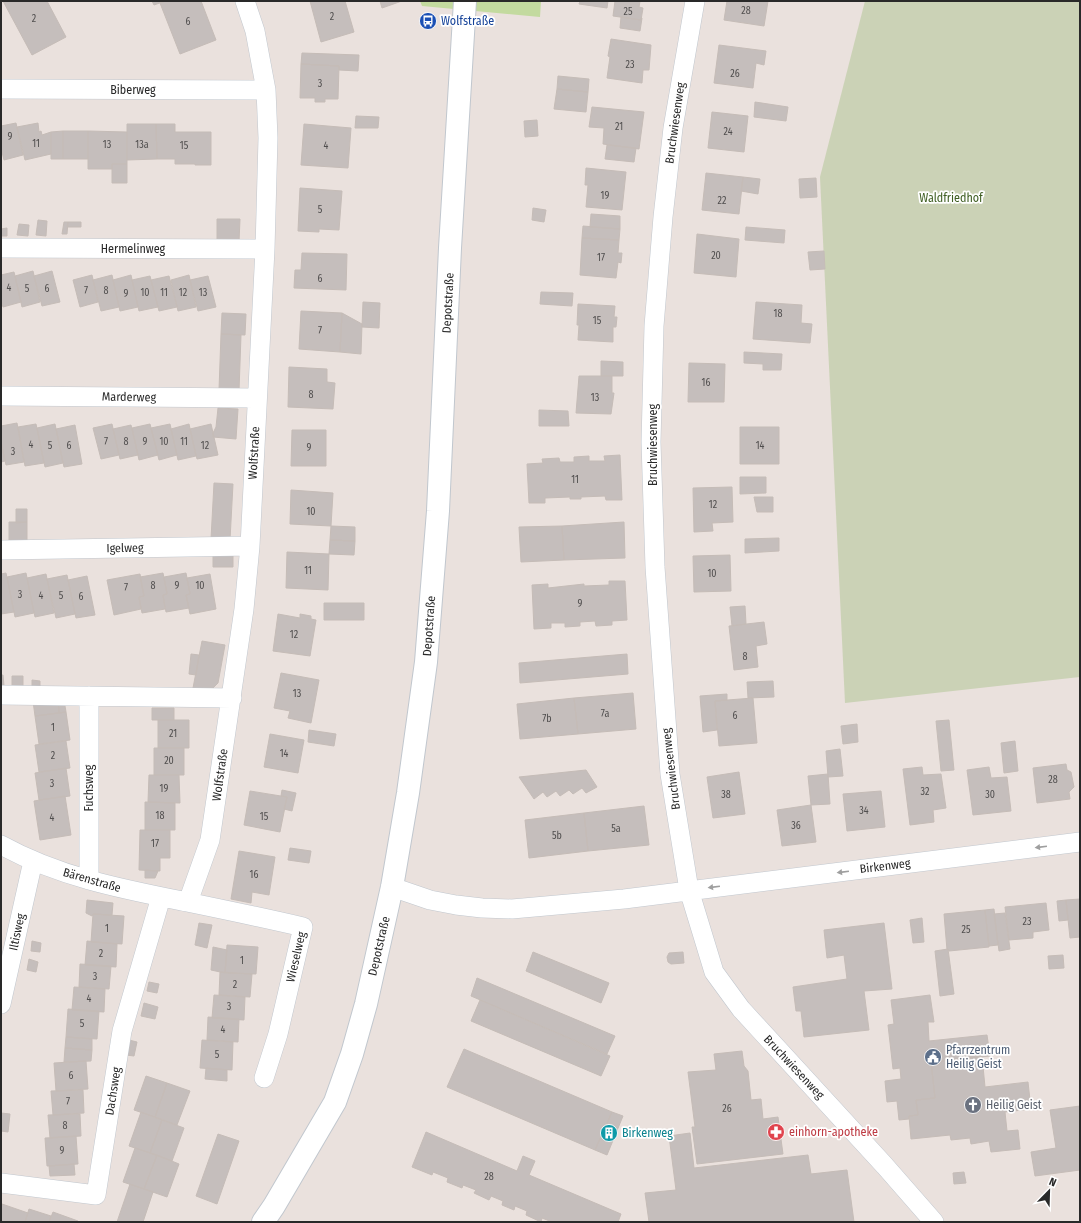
<svg xmlns="http://www.w3.org/2000/svg" width="1081" height="1223" font-family="'Fira Sans Condensed',sans-serif">
<rect width="100%" height="100%" fill="#eae1dd"/>
<!-- green -->
<path fill="#c3da9f" d="M420 1H541L540 17 422 6Z"/>
<!-- cemetery -->
<path fill="#cbd2b6" d="M865 1H1080V677L845 703 820 177Z"/>
<!-- building -->
<path fill="#c5bebc" stroke="#c5bcb7" d="M3 1H47L66 37 32 55Z
M152 1H165L154 5Z
M165 1H201L216 40 180 54 160 3Z
M310 1H345L354 32 321 42Z
M380 1H402L382 8Z
M580 1H608L607 8 579 4Z
M615 1H640L639 7 643 8 641 20 613 16Z
M727 1H768L764 26 724 20Z
M621 17 641 20V18H642L640 31 620 28Z
M611 39 651 45 649 70H643L642 83 607 78 610 57 608 56Z
M719 45 766 51 764 65 756 63 753 88 714 83Z
M302 53 359 55 358 71 339 70V66L301 64Z
M301 64 339 66 338 99H325V102H315V98H300Z
M558 76 589 79 588 92 557 89Z
M557 89 588 92 586 112 554 109Z
M755 102 788 107 786 121 754 117Z
M592 107 644 112 639 149 603 144 604 128 589 127Z
M712 112 748 116 744 152 708 148Z
M356 116 379 117 378 128H355Z
M537 120 538 136 525 137 524 121Z
M16 123 23 155 4 160 1 148V126Z
M38 123 39 132 41 131 42 135 51 132V154L25 160 17 127Z
M127 124H156L157 159 127 160Z
M156 124H175V132H211V165H195V164H175V159H157Z
M304 124 351 128 348 168 301 165Z
M63 131H88V159H63Z
M63 131V159H51V132Z
M88 131 127 132V164H112V169H88Z
M607 145 636 148 634 162 605 159Z
M112 164H127V183H112Z
M586 168 626 172 622 210 586 207 588 185H585Z
M706 173 743 177 739 214 702 210Z
M743 177 760 179 758 194 741 191Z
M816 178 817 197 800 198 799 179Z
M300 188 342 191 339 230 319 229V232L298 231Z
M533 208 546 210 544 222 532 220Z
M591 214 620 216V229L590 227Z
M217 219H240L239 242H217Z
M38 220 47 221 46 236 36 235Z
M64 222H68L67 234H62Z
M68 222H81V227H67Z
M19 224 29 225 28 236 17 235Z
M583 226 620 229 619 240 582 238Z
M746 227 785 230 784 243 745 240Z
M7 228V236H1V229Z
M697 234 739 239 736 277 694 273Z
M582 238 619 240 618 253H622L621 263 618 262 616 278 580 275Z
M824 251 825 269 810 270 808 252Z
M302 253 347 254 346 290 294 288 295 270H301Z
M33 271 40 302 22 307 15 276Z
M52 271 60 302 42 306 34 276Z
M14 272 21 302 3 307 1 300V275Z
M92 275 98 302 80 307 73 280Z
M112 275 119 307 101 311 93 280Z
M131 275 138 307 120 311 113 280Z
M189 275 196 307 178 311 171 280Z
M150 276 158 307 139 311 132 280Z
M169 276 177 307 159 311 151 280Z
M208 276 216 307 198 311 190 280Z
M541 292 573 293 572 306 540 304Z
M363 302 380 303 379 328 362 327Z
M756 302 802 305 801 323 812 324 810 343 753 339Z
M578 304 615 306 614 317H617L616 327H613V342L578 340 579 325H577Z
M301 311 342 313 340 352 299 349Z
M222 313 246 314 245 335 221 334Z
M342 313 362 324 361 354 340 352Z
M221 334 241 335 239 391 219 390Z
M744 352 782 354 781 370H763V364L744 363Z
M601 361 623 362V376H601Z
M689 363 725 364 724 402H688Z
M289 367 327 369V382L335 383 333 409 288 407Z
M579 376H612V393H614L611 414 576 413Z
M218 408 238 409 236 439 213 437V433L216 427Z
M539 410 568 411 569 426H539Z
M17 423 24 462 6 465 1 442V426Z
M36 424 44 463 25 466 18 427Z
M55 424 63 463 45 467 37 428Z
M112 424 119 455 101 459 93 428Z
M150 424 158 455 139 460 132 428Z
M170 424 177 455 159 460 151 428Z
M189 424 196 456 178 460 171 429Z
M211 424 218 455 197 459 190 429Z
M75 425 82 464 64 467 56 429Z
M131 425 138 455 120 459 113 429Z
M740 427H779V464H740Z
M292 430H326V466H291Z
M1 442 5 461 1 462Z
M620 455 622 500H606L605 496 581 497V499H570V497L545 498V503H529L527 464 543 463 542 459 559 458 560 462H574V457L589 456V461H605L604 456Z
M740 477H766V493L740 494Z
M214 483 233 484 230 540 211 539Z
M732 487 733 522 712 523 713 531 694 532 693 488Z
M291 490 333 493 331 526 290 524Z
M754 497H773V512H757Z
M16 509H27V522L16 523Z
M9 522H27V541L9 540Z
M624 522 625 558 564 560 562 526Z
M331 526 355 527V541L330 540Z
M562 526 564 560 521 562 519 527Z
M779 538V551L745 553V539Z
M330 540 355 541 354 555 329 554Z
M287 552 329 554 328 590 286 588Z
M213 554H233V567H213Z
M730 555 731 591 694 592 693 556Z
M6 573 14 612 1 614V574Z
M26 573 34 613 15 617 7 577Z
M163 573 167 594 163 595 165 609 142 613 139 597 144 596 140 577Z
M186 573 190 594 186 595 189 608 166 612 163 595 167 594 164 577Z
M46 574 54 613 35 617 27 578Z
M140 574 144 596 139 597 141 609 114 615 107 580Z
M210 574 216 609 190 614 186 595 190 594 187 578Z
M67 575 75 614 56 618 47 579Z
M87 576 95 615 76 618 68 580Z
M609 581H625L627 620 612 621V625L596 626 595 621 580 622V626L565 627V623H551V628L534 629 532 585 548 584V588L584 584V586L609 585Z
M324 603H364V620H324Z
M745 606 746 624 732 626 730 607Z
M278 614 300 618V614L311 616V619L316 620 310 656 273 651Z
M764 622 767 644 756 646 758 667 734 670 729 626Z
M202 641 225 645 218 683 213 688H193Z
M191 654 199 655 196 675 189 674Z
M627 654 628 674 520 683 519 663Z
M281 673 319 680 311 723 288 718 290 711 274 708Z
M1 675H3L4 686H1Z
M12 676H23V687H12Z
M32 680 40 681V687H32Z
M773 681 774 697 748 698 747 682Z
M633 693 636 729 578 734 574 698Z
M727 694V700L715 701 717 730 703 732 700 696Z
M574 698 578 734 520 739 517 704Z
M753 698 757 743 719 746 715 701Z
M58 700H64L66 712 59 713Z
M58 700 59 713 35 716 33 701Z
M152 708H174V720H152Z
M66 712 70 740 39 744 35 716Z
M158 720H189V748H158Z
M949 720 954 770 941 771 936 721Z
M857 724 858 742 843 744 841 726Z
M309 730 336 734 334 746 308 742Z
M270 734 304 740 298 773 264 767Z
M66 741 70 768 39 772 35 745Z
M1015 741 1018 771 1004 773 1001 743Z
M154 748H184V775H154Z
M840 749 843 776 828 777 826 751Z
M1066 764 1067 770 1071 772 1074 787 1069 792 1070 799 1037 803 1033 768Z
M922 767 923 775 941 774 946 808 933 810 934 822 910 825 903 769Z
M989 767 991 778 1007 777 1011 811 973 815 967 770Z
M66 768 70 796 39 800 35 773Z
M586 770 597 787 586 793 582 788 573 794 569 790 560 796 556 791 547 797 543 792 534 799 519 777Z
M739 772 745 814 713 818 707 777Z
M828 774 830 804 811 805 808 776Z
M149 775H179L180 803 148 802Z
M282 790 296 793 292 811 284 809 287 797 281 796Z
M250 791 287 797 280 832 244 825Z
M881 791 885 827 847 831 843 794Z
M65 796 71 835 40 840 34 801Z
M145 802 175 803V830H145Z
M811 805 816 842 782 846 777 810Z
M644 806 649 845 588 851 584 813Z
M584 813 588 851 529 858 525 820Z
M140 830H170V858H160V871L139 870Z
M290 848 311 851 309 863 288 860Z
M239 851 275 857 269 895 252 892 251 903 231 899Z
M145 870 158 871 155 878H145Z
M1080 899V937L1070 938 1066 900Z
M87 900 113 903 112 915 93 914 92 916 86 913Z
M1066 900 1068 920 1059 921 1057 901Z
M1046 903 1049 930 1033 932V938L1009 940 1005 907Z
M994 909 998 945 989 946 985 910Z
M985 910 989 947 949 951 948 949 947 950 944 914Z
M1005 913 1010 949 999 951 994 914Z
M93 914 124 916 122 944 91 942Z
M922 918 924 942 913 943 910 920Z
M199 923 212 925 207 948 195 945Z
M884 923 892 989 864 991 869 1030 804 1037 801 1011H796L793 987 847 979 844 955 827 958 824 930Z
M32 941 41 943 40 952 31 951Z
M87 941 117 944 116 967 85 965Z
M227 945 258 947 256 974 225 973Z
M213 947 227 950 225 973 211 970Z
M948 949 954 994 940 996 935 951Z
M533 952 609 983 601 1003 526 971Z
M683 952 684 963 671 964 668 962 667 957 669 953Z
M1063 955 1064 968 1049 969 1048 956Z
M29 959 38 962 36 972 27 970Z
M80 964 111 966 109 989 79 987Z
M220 972 252 974 250 997 219 995Z
M477 978 615 1036 607 1054 471 996Z
M149 982 159 984 157 993 147 991Z
M74 987 105 989 104 1012 72 1010Z
M214 995 245 997 244 1020 212 1018Z
M930 995 934 1022H928L929 1041 987 1035 990 1056 931 1062 935 1098 916 1100 918 1115 909 1116V1119L899 1120 897 1101 887 1102 885 1081 901 1079 900 1068 893 1069 888 1025 894 1024 891 1000Z
M480 1000 610 1056 601 1076 471 1021Z
M144 1003 158 1007 155 1019 141 1016Z
M68 1009 99 1011 97 1039 66 1037Z
M208 1017 239 1019 238 1042 207 1040Z
M66 1037 92 1039V1050L65 1048Z
M129 1040 137 1042 134 1056 126 1055Z
M202 1040 233 1042 232 1070 200 1068Z
M65 1048 92 1050 91 1061 64 1062Z
M464 1049 612 1112 595 1150 447 1087Z
M742 1051 744 1066 748 1071 751 1100 761 1099 763 1119 778 1117 783 1154 697 1164 692 1127H695L688 1072 716 1070 714 1054Z
M982 1056 985 1087 1028 1082 1031 1109 1005 1112 1007 1131 1018 1130 1020 1149 991 1152 989 1141 971 1144 970 1138 951 1140 950 1135 911 1139 909 1116 918 1115 916 1100 935 1098 931 1062Z
M86 1061 88 1089 56 1091 54 1063Z
M206 1068 227 1070V1081L205 1079Z
M146 1076 167 1083 155 1117 134 1110Z
M167 1083 190 1091 177 1125 155 1117Z
M83 1090 84 1113 53 1115 51 1091Z
M1080 1106V1170L1035 1176 1031 1152 1056 1148 1050 1110Z
M141 1112 162 1120 150 1153 129 1146Z
M612 1112 623 1116 607 1155 595 1150Z
M1 1113 10 1114 8 1132 1 1131Z
M80 1114 81 1136 50 1138 48 1115Z
M162 1120 184 1128 172 1161 150 1153Z
M426 1132 517 1171 523 1156 535 1161 529 1175 621 1214 618 1222H552L542 1218 541 1222 526 1215 527 1211 515 1206 514 1210 502 1205 503 1201 491 1196 489 1200 474 1193 476 1190 463 1185 462 1188 447 1182 448 1178 433 1172 432 1175 412 1167Z
M690 1133 694 1168 808 1155 811 1174 847 1170 854 1222H649L645 1193 676 1190 669 1136Z
M218 1134 239 1141 217 1204 196 1196Z
M76 1136 78 1164 47 1166 45 1138Z
M135 1148 157 1155 144 1189 123 1182Z
M157 1155 179 1164 167 1197 144 1189Z
M74 1164 75 1175 50 1176 49 1166Z
M964 1172 966 1183 954 1184 953 1173Z
M130 1184 153 1192 143 1222H117Z
M2 1204 28 1213 25 1222H1V1208Z
M29 1209 51 1216 49 1222H25Z
M53 1212 78 1221 77 1222H49Z"/>
<g fill="none" stroke-linecap="round" stroke-linejoin="round">
<!-- street casing -->
<g stroke="#c1c7ce" stroke-width="20">
<path id="street" d="M695 1 673 128 663 217 654 326 651 442 655 567 670 774 689 890 714 972 741 1009 885 1166 934 1222
M1 89 266 90
M1 248 265 249
M1 396 257 398
M1 550 250 546
M1 695 232 698
M1 845C59 877 122 889 187 902 226 910 264 918 303 927L278 1034 264 1078
M89 880V696
M392 887 430 900 456 905 482 908 512 909 624 899 1080 842
M188 902 210 840 244 609 250 546 265 249 268 138 266 90 255 31 245 1
M1 1004 33 861
M1 1183 96 1195 122 1031 161 897"/>
</g>
<!-- secondary casing -->
<g stroke="#c1c7ce" stroke-width="24">
<path id="secondary" d="M263 1222 274 1206 335 1102 352 1054 366 1004 392 887 408 793 426 662 438 511 450 248 465 1"/>
</g>
<!-- street -->
<use href="#street" stroke="#fff" stroke-width="19"/>
<!-- secondary -->
<use href="#secondary" stroke="#fff" stroke-width="22"/>
</g>
<!-- one-way arrows -->
<defs><path id="oneway-solid" d="M-6-.8H1V-3.2L6.5 0L1 3.2V.8H-6Z"/></defs>
<g fill="#9f9f9f">
<use href="#oneway-solid" transform="translate(1041 847) rotate(173)"/>
<use href="#oneway-solid" transform="translate(843 872) rotate(173)"/>
<use href="#oneway-solid" transform="translate(714 887) rotate(173)"/>
</g>
<!-- icons -->
<defs>
<g id="bus-disc" transform="scale(0.9)"><circle r="9.5" fill="#1a4fb4" stroke="#fff"/><path d="M-5-6H5V4H4V6H2V4H-2V6H-4V4H-5ZM-3.5-4V0h7V-4ZM-3.5 1.2v1.5H-2V1.2ZM2 1.2v1.5H3.5V1.2Z" fill="#fff"/></g>
<g id="civic-disc" transform="scale(0.9)"><circle r="9.5" fill="#5c6f8a" stroke="#fff"/><path d="M-.6-6.5H3V-4.5H.6V-3L4-1V1h2V6H-6V1h2V-1L-.6-3ZM-1.2 2.5V6h2.4V2.5Z" fill="#fff"/></g>
<g id="church-disc" transform="scale(0.9)"><circle r="9.5" fill="#6b7280" stroke="#fff"/><path d="M-1.2-6h2.4v3.5h3.3v2.4h-3.3V6h-2.4V-.1h-3.3v-2.4h3.3Z" fill="#fff"/></g>
<g id="pharmacy-disc" transform="scale(0.9)"><circle r="9.5" fill="#e0444e" stroke="#fff"/><path d="M-2-6h4v4h4v4h-4v4h-4v-4h-4v-4h4Z" fill="#fff"/></g>
<g id="building-disc" transform="scale(0.9)"><circle r="9.5" fill="#0f9aa8" stroke="#fff"/><path d="M-4-6H4V6H1V3H-1V6H-4ZM-2.5-4.3h1.7v1.8h-1.7ZM.8-4.3h1.7v1.8H.8ZM-2.5-1h1.7V.8h-1.7ZM.8-1h1.7V.8H.8Z" fill="#fff"/></g>
</defs>
<g fill-rule="evenodd">
<use href="#bus-disc" x="428" y="21"/>
<use href="#civic-disc" x="933" y="1057"/>
<use href="#church-disc" x="973" y="1105"/>
<use href="#pharmacy-disc" x="776" y="1132"/>
<use href="#building-disc" x="609" y="1133"/>
</g>
<g text-anchor="middle" dominant-baseline="central" stroke-width="3.5" stroke-linejoin="round" paint-order="stroke">
<!-- number labels -->
<g font-size="10" fill="#504e4e">
<text x="746" y="11">28</text>
<text x="628" y="12">25</text>
<text x="332" y="17">2</text>
<text x="34" y="19">2</text>
<text x="188" y="22">6</text>
<text x="630" y="65">23</text>
<text x="735" y="74">26</text>
<text x="320" y="84">3</text>
<text x="619" y="127">21</text>
<text x="728" y="132">24</text>
<text x="10" y="137">9</text>
<text x="36" y="144">11</text>
<text x="107" y="145">13</text>
<text x="142" y="145">13a</text>
<text x="184" y="146">15</text>
<text x="326" y="146">4</text>
<text x="605" y="196">19</text>
<text x="722" y="201">22</text>
<text x="320" y="210">5</text>
<text x="716" y="256">20</text>
<text x="601" y="258">17</text>
<text x="320" y="279">6</text>
<text x="9" y="288">4</text>
<text x="27" y="289">5</text>
<text x="47" y="289">6</text>
<text x="86" y="291">7</text>
<text x="106" y="291">8</text>
<text x="145" y="293">10</text>
<text x="164" y="293">11</text>
<text x="183" y="293">12</text>
<text x="203" y="293">13</text>
<text x="126" y="294">9</text>
<text x="778" y="314">18</text>
<text x="597" y="321">15</text>
<text x="320" y="331">7</text>
<text x="706" y="383">16</text>
<text x="311" y="395">8</text>
<text x="595" y="398">13</text>
<text x="106" y="442">7</text>
<text x="126" y="442">8</text>
<text x="145" y="442">9</text>
<text x="164" y="442">10</text>
<text x="184" y="442">11</text>
<text x="31" y="445">4</text>
<text x="50" y="446">5</text>
<text x="69" y="446">6</text>
<text x="205" y="446">12</text>
<text x="760" y="446">14</text>
<text x="309" y="448">9</text>
<text x="13" y="452">3</text>
<text x="575" y="480">11</text>
<text x="713" y="505">12</text>
<text x="311" y="512">10</text>
<text x="308" y="571">11</text>
<text x="712" y="574">10</text>
<text x="153" y="586">8</text>
<text x="177" y="586">9</text>
<text x="200" y="586">10</text>
<text x="126" y="588">7</text>
<text x="20" y="595">3</text>
<text x="41" y="596">4</text>
<text x="61" y="596">5</text>
<text x="81" y="597">6</text>
<text x="580" y="604">9</text>
<text x="294" y="635">12</text>
<text x="745" y="657">8</text>
<text x="297" y="694">13</text>
<text x="605" y="714">7a</text>
<text x="735" y="716">6</text>
<text x="547" y="719">7b</text>
<text x="53" y="728">1</text>
<text x="173" y="734">21</text>
<text x="284" y="754">14</text>
<text x="53" y="756">2</text>
<text x="169" y="761">20</text>
<text x="1053" y="780">28</text>
<text x="52" y="784">3</text>
<text x="164" y="789">19</text>
<text x="925" y="792">32</text>
<text x="726" y="795">38</text>
<text x="990" y="795">30</text>
<text x="864" y="811">34</text>
<text x="160" y="816">18</text>
<text x="264" y="817">15</text>
<text x="52" y="818">4</text>
<text x="796" y="826">36</text>
<text x="616" y="829">5a</text>
<text x="557" y="836">5b</text>
<text x="155" y="844">17</text>
<text x="254" y="875">16</text>
<text x="1027" y="922">23</text>
<text x="107" y="929">1</text>
<text x="966" y="930">25</text>
<text x="101" y="954">2</text>
<text x="242" y="961">1</text>
<text x="95" y="977">3</text>
<text x="235" y="985">2</text>
<text x="89" y="999">4</text>
<text x="229" y="1007">3</text>
<text x="82" y="1024">5</text>
<text x="223" y="1030">4</text>
<text x="217" y="1055">5</text>
<text x="71" y="1076">6</text>
<text x="68" y="1102">7</text>
<text x="727" y="1109">26</text>
<text x="65" y="1126">8</text>
<text x="62" y="1151">9</text>
<text x="489" y="1177">28</text>
</g>
<!-- transit labels -->
<g font-size="12" fill="#164399" stroke="#fff" text-anchor="start">
<text x="441" y="21">Wolfstraße</text>
</g>
<!-- street labels -->
<g font-size="12" fill="#292929" stroke="#fff">
<text x="133" y="90">Biberweg</text>
<text transform="translate(675 123) rotate(-82)">Bruchwiesenweg</text>
<text x="133" y="249">Hermelinweg</text>
<text transform="translate(448 303) rotate(-87)">Depotstraße</text>
<text transform="translate(129 397) rotate(1)">Marderweg</text>
<text transform="translate(653 445) rotate(-90)">Bruchwiesenweg</text>
<text transform="translate(254 453) rotate(-87)">Wolfstraße</text>
<text transform="translate(125 548) rotate(-1)">Igelweg</text>
<text transform="translate(429 626) rotate(-86)">Depotstraße</text>
<text transform="translate(671 769) rotate(-97)">Bruchwiesenweg</text>
<text transform="translate(220 775) rotate(-82)">Wolfstraße</text>
<text transform="translate(89 788) rotate(-90)">Fuchsweg</text>
<text transform="translate(885 866) rotate(-7)">Birkenweg</text>
<text transform="translate(92 880) rotate(16)">Bärenstraße</text>
<text transform="translate(17 932) rotate(-78)">Iltisweg</text>
<text transform="translate(379 946) rotate(-77)">Depotstraße</text>
<text transform="translate(296 957) rotate(-77)">Wieselweg</text>
<text transform="translate(794 1067) rotate(47)">Bruchwiesenweg</text>
<text transform="translate(113 1091) rotate(-81)">Dachsweg</text>
</g>
<!-- park labels -->
<g font-size="12" fill="#3e5e22" stroke="#fff">
<text x="951" y="198">Waldfriedhof</text>
</g>
<!-- service labels -->
<g font-size="12" fill="#4e5e75" stroke="#fff" text-anchor="start">
<text x="946" y="1050">Pfarrzentrum<tspan x="946" dy="14">Heilig Geist</tspan></text>
</g>
<!-- worship labels -->
<g font-size="12" fill="#5b616d" stroke="#fff" text-anchor="start">
<text x="986" y="1105">Heilig Geist</text>
</g>
<!-- health labels -->
<g font-size="12" fill="#be3a42" stroke="#fff" text-anchor="start">
<text x="789" y="1132">einhorn-apotheke</text>
</g>
<!-- culture labels -->
<g font-size="12" fill="#0d838f" stroke="#fff" text-anchor="start">
<text x="622" y="1133">Birkenweg</text>
</g>
</g>
<!-- border -->
<rect width="1081" height="1223" fill="none" stroke="#292929" stroke-width="4"/>
<!-- north arrow -->
<g transform="translate(1049 1191) rotate(23)" stroke="#ffffff" stroke-width="3" paint-order="stroke">
<path d="M0-3L7 15L0 10L-7 15Z" fill="#292929"/>
<text y="-6" font-size="11" font-weight="bold" text-anchor="middle" fill="#292929">N</text>
</g>
</svg>
